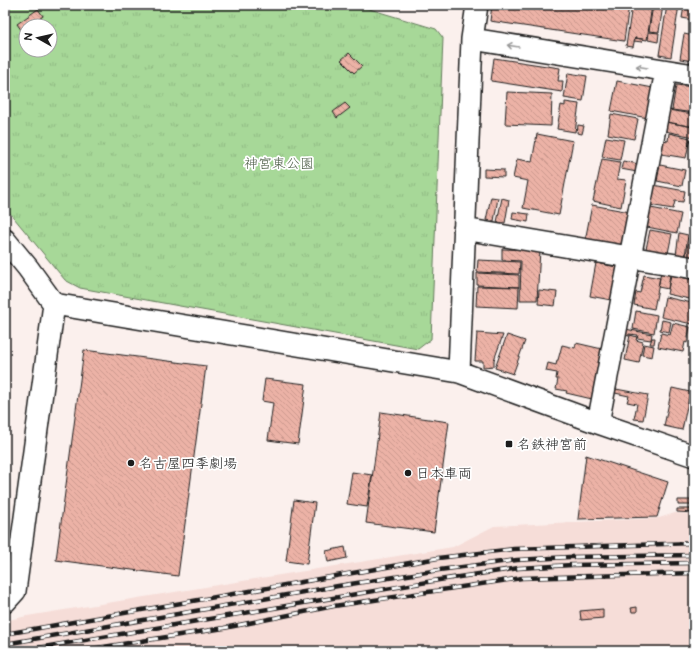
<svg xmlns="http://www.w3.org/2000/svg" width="699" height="656" font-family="'Balsamiq Sans','Klee One',sans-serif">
<defs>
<pattern id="park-tufts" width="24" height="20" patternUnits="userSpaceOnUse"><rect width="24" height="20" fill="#a7d898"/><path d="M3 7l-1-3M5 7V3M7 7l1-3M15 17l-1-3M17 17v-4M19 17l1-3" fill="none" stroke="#8fb982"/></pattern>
<pattern id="building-back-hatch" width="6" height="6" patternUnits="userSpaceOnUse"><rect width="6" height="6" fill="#ecb2a6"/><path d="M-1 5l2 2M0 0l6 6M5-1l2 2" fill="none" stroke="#ca988e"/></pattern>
</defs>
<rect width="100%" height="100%" fill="#fbf0ed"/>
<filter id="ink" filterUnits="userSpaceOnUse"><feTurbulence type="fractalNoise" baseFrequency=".025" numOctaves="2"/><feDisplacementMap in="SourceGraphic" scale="8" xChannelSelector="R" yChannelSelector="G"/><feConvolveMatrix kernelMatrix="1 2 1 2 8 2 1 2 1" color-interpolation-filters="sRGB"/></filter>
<g filter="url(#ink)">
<!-- built -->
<path fill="#f6ddd8" d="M675 513 694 514V651H5V621L27 616 453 547 494 526 659 518Z"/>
<!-- park -->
<path fill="url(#park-tufts)" stroke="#627a5a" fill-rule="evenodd" d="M5 5H356L436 29 443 38 431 339 418 349 80 288 65 280 5 207ZM26 26H50V50H26Z"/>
<!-- building -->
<path fill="url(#building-back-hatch)" stroke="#1c1c1c" d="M492 5H629L624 41 490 21Z
M632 5H652L647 40 635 38 633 47 626 46Z
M653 5H663L659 32 649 31Z
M667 5H679L671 57 659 55Z
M684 6 694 7 693 20 682 18Z
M38 9 43 16 29 26H26V28L22 31 17 24Z
M649 32 659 33 658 42 648 40Z
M684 34 694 36V61L680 59Z
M635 38 643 39 642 42 634 41Z
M349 53 362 66 354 73 341 60Z
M494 58 560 68 558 81H563L562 92 491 81Z
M568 73 587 76 583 101 564 98Z
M617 81 653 88 648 118 611 111Z
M676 85 694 87V113L672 110Z
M507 92 552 94 551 126 505 124Z
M565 102 579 104 575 132 557 129 561 105 565 106Z
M345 103 350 108 337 118 333 112Z
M668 110 693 114 694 116V127L666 122Z
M611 114 638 119 634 139 608 134Z
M666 122 694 127V137L665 131Z
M578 125 584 126 582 134 577 133Z
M669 133 690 138 686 158 661 154 663 140 668 141Z
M537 134 573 141 559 215 523 208 528 181 513 178 517 159 532 162Z
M606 137 624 140 620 160 602 157Z
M602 159 620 162 617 179 626 180 621 207 593 201Z
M623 161 639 164 637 172 621 169Z
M660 165 685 170 682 186 657 181Z
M484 169 504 170V177L484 176Z
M653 185 685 191 683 202 675 201 673 209 649 205Z
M491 197 498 198 494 221 486 220Z
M502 198 509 200 505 223 497 222Z
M592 205 630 212 624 243 618 247 585 241Z
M651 208 681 214 677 233 647 227Z
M513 212 529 214 528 222 512 219Z
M650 230 672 234 668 253 646 249Z
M679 233 688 235 685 256 676 255Z
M689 237H694V258L686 256Z
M502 249 540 250 537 300H520L521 261 502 260Z
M478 260 520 262 519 274 477 272Z
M596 263 617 267 611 300 590 296Z
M661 272 670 274 668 289 658 287Z
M477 273 519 275V287L477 285Z
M644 275 660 278 654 309 634 305 636 292 640 293Z
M671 275 694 280V300L667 294Z
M477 286 519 287 518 308 476 306Z
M539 290 557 292 555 306 538 304Z
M665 297 692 303 690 312 694 313 692 324 661 317Z
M636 311 657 315 654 333 633 329Z
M662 320 671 322 669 332 660 330Z
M673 323 690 327 687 343 685 342 683 352 658 347 661 333 670 335Z
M625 329 652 334 651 340 637 338 638 335 629 334V336L624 335Z
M477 333 503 335 494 360V366L483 367V361H475Z
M507 335 525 341 513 374 495 368Z
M630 335 637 337 636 340 643 342 639 363 625 360Z
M652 338H655L654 344H650Z
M576 343 602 349 592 399 566 393 567 391 556 389 558 379H556L557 373 546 371 548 363 556 365 557 360H558L562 345 575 348Z
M644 344 654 346 652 357 642 355Z
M84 350 206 366 178 576 56 560Z
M265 379 306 384 298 444 268 440 273 403 262 401Z
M672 388 690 392 682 430 664 426Z
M616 389 648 395 643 420 634 419 637 404 627 402 629 396 615 393Z
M381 412 449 422 434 532 366 523Z
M586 455 668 482 657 517 578 519Z
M352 472 372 475 367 507 347 504Z
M294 500 315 503 307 564 286 561Z
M678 500H694V505H678Z
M677 509H694V513L677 512Z
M345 547 347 558 328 562 326 551Z
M691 601H694V620H692Z
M637 607V612H632L631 608Z
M603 609V618L581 620 580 611Z"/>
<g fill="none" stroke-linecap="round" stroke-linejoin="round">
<!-- minor casing -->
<g stroke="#1c1c1c" stroke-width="24">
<path id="minor" d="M472 39 694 75
M464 229 694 268
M5 240 28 268 54 304 459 372 598 423 694 456
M459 372 472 39 477 5
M598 423 666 71
M5 602 15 591 54 304"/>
</g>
<!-- minor -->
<use href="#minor" stroke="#fff" stroke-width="21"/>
<!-- rail casing -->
<g stroke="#1c1c1c" stroke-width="4.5">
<path id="rail" d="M5 634 438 558 514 549 694 543
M5 644 338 586 439 570 517 560 569 557 694 555
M20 651 439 580 519 568 572 565 694 563
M78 651 224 628 334 606 522 578 694 573"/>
</g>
<!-- rail -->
<use href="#rail" stroke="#fff" stroke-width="3" stroke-dasharray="9" stroke-linecap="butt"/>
</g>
<!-- one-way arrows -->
<defs><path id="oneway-shaft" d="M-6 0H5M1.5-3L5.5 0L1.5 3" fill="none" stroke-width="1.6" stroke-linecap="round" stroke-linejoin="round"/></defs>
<g stroke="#999">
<use href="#oneway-shaft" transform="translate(513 46) rotate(-171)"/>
<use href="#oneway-shaft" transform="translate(642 67) rotate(-171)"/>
</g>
</g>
<!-- markers -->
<g fill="#1c1c1c" stroke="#fff" stroke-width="1.5">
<rect x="505" y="440" width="8" height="8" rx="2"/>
<circle cx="131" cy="463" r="4"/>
<circle cx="408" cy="473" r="4"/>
</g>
<g text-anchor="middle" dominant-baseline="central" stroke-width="3.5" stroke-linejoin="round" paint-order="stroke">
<!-- park labels -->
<g font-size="14" fill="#4d5e47" stroke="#fff">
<text x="279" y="163">神宮東公園</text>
</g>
<!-- poi labels -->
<g font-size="14" fill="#1c1c1c" stroke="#fff" text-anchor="start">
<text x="517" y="444">名鉄神宮前</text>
<text x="139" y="463">名古屋四季劇場</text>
<text x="416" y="473">日本車両</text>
</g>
</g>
<!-- margin -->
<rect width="699" height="656" fill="none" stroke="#fff" stroke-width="20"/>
<rect x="10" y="10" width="679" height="636" fill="none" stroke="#1c1c1c" stroke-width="1.5" filter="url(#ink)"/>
<!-- north arrow -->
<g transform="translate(38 38) rotate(278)"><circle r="19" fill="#ffffff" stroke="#a4a4a4"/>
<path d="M0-3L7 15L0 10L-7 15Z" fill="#1c1c1c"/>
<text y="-6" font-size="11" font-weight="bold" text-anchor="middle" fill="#1c1c1c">N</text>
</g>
</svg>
